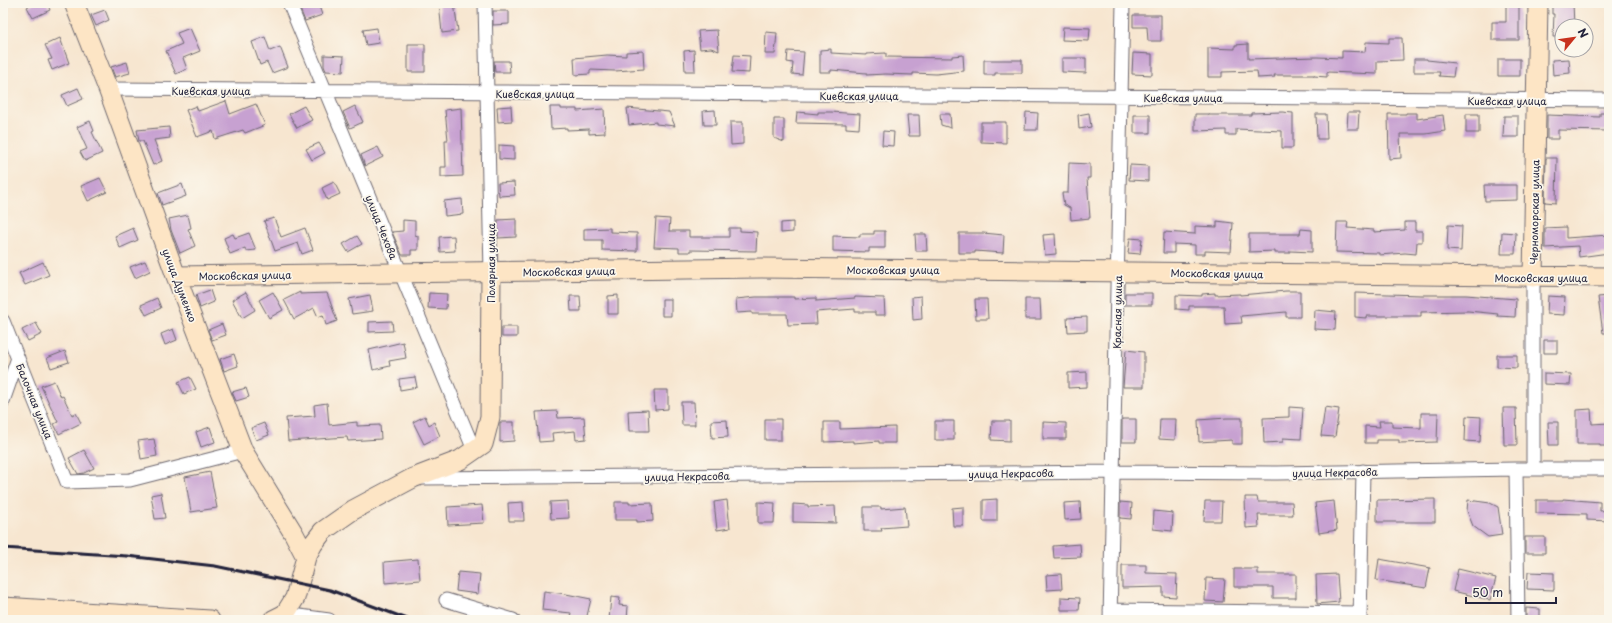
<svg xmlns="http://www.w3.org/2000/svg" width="1612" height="623" font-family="'Playpen Sans',sans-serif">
<rect width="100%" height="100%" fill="#fbf7ec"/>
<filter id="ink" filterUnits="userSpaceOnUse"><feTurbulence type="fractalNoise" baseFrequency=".025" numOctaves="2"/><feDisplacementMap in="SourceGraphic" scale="8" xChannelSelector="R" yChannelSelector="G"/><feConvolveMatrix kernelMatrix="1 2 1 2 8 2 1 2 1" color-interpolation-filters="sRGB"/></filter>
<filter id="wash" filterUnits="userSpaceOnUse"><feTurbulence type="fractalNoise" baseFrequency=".012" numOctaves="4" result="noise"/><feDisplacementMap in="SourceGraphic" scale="16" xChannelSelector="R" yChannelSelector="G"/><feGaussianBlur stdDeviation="0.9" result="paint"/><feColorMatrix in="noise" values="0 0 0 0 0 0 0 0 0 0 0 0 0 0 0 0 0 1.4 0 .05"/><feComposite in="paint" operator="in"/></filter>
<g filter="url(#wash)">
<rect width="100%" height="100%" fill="#f7e6d0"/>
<g id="blocks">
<!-- building -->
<path fill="#c7a1d1" d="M34 3H47L50 10 33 18 27 7Z
M310 3H318L322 15 305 21 299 7Z
M439 3H454L458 31 442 33Z
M1506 3H1519V40H1492V22H1506Z
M1552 3H1573L1574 26H1562V37H1553L1554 14H1552Z
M105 10 109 20 96 26 91 15Z
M493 11H509V24L493 25Z
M1133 15H1161V41H1148L1147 27H1133Z
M1063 27 1090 28 1089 41 1062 40Z
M190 28 200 51 183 58 187 69 176 74 166 51 182 44 177 33Z
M377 28 379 43 366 45 363 30Z
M717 30 719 51 711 48 700 49 698 31Z
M766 32 777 33 775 54H765Z
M265 37 270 51 280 47 288 67 272 73 267 62 260 65 252 42Z
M60 38 69 63 52 70 48 60 52 59 45 45Z
M1389 38H1402L1403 60 1377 61V74L1327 72V77L1314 76V75H1274L1275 77 1258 78 1257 71 1222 72V77H1208V48L1235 49V45L1248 44V59L1317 57 1342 58V51L1365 52 1366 42 1389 43Z
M408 44H425V72H408Z
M831 49V53L866 55V54L886 53V57L952 58V56L963 55 964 71 936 74 913 73V75L886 74 866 75V73L831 70V72H820V50Z
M694 50 695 71H685L684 51Z
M643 51 644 69 615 71 590 70V74L575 75 574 58 607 55 626 56V52Z
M788 51 804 52 802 75 792 74 793 63 787 62Z
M1133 53 1152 54V75L1132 74Z
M324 55 344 56 343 72 326 71 324 66Z
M734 55 750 56 749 73 732 72Z
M1062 58H1086V73L1062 72Z
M1414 59H1427V60L1455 63 1453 77 1439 76 1440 72H1414Z
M1498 59H1520V76H1498Z
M1569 59 1570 73 1553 75 1552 60Z
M984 60H1022V73H995V75H984Z
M494 61H509L510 72H495Z
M127 62 130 73 115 77 111 67Z
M78 88 83 99 67 106 62 95Z
M226 101 230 114 256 104 265 125 245 133 243 130 215 139 213 131 197 137 186 110 196 106 198 111Z
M304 106 312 120 297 128 289 114Z
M355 106 363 122 350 128 343 112Z
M511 106 512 121 498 122 497 107Z
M550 107H561V109H577V111L604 109 605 133 589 134V129L567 130V128L551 129Z
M461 108 463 176 441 177V167H446L445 140H448L445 110Z
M627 108 669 112 675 126 656 124V122L629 125Z
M715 110 716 125H704L703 111Z
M797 112 818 114V112H831L860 114 859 129 846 128V124L796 123Z
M1026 112 1038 113 1037 130H1025Z
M1282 112 1293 113V148H1282V131L1236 129V135H1226V130L1195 131V114H1209V115H1251V113Z
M1348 112H1359L1358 129H1347Z
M1089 113 1091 127 1079 129 1078 115Z
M1406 113H1417V119L1443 115 1445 131 1426 134H1400L1401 158 1389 159 1388 114H1406Z
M1600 113H1609V131L1558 130V139H1547V115L1600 117Z
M940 114H950L951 128 941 125Z
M1316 114H1326L1327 139H1317Z
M1466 114H1479V133H1466Z
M907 115H919L920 136H909Z
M1134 115H1150V133H1134Z
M1504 116H1518V137H1503Z
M774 119H784V142L774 138Z
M90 121 94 131 92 132 102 153 85 161 80 152 87 149 77 127Z
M730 122H743V144L731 145Z
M981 122H1006V143L981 142Z
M169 127 170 138 154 140 162 161 153 165 143 141H139L137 130Z
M883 131 894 132 893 146 882 145Z
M319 143 325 153 312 160 306 149Z
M499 145 514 146V160L499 159Z
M378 147 383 157 365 166 361 155Z
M1546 158H1557L1556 203 1545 202Z
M1069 163 1090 164V178H1087L1090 218 1071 220 1070 208 1064 205 1062 193H1068Z
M1130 165 1148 166V181L1129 180Z
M100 178 107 192 88 201 81 186Z
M334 182 340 194 327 200 322 188Z
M514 182 515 195 499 196 498 183Z
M182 184 186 196 162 205 158 193Z
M1484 185H1517V200L1485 201Z
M462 199 463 214 445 216 444 201Z
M188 215 191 228 188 229 195 246 180 253 171 230 169 219Z
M274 218 281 237 305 228 313 250 302 254 298 243 275 251 264 221Z
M656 218 670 219 669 231H689V237H729V228H740V231L757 232 756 251 690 250V252H679V248L654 247Z
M516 219V237L498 238V220Z
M403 220 415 221V235L418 236V250H411V255H402L392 232 403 231Z
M1217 221 1233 223 1231 252 1205 251V254H1195V245L1174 244V253H1163L1164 232 1195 234V226L1217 227Z
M793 222V232L781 233V223Z
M1337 222H1348L1347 228 1374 230V232L1405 230V222H1415V231H1422V242H1417L1416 254 1405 253 1379 255V253L1336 252Z
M1448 225 1462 226 1461 251 1447 250Z
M1566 227V238L1609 235V253L1579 257 1578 246 1545 248V228Z
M133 228 138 240 120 248 115 236Z
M610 228V232L637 233V251L602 250V240H584V229Z
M1301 229 1312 230V252L1290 251V253H1275V251L1249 252V234H1300Z
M874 231H885V248H869V252L833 251V236L860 237V234H874Z
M1502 232 1516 233 1515 254H1501Z
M249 233 256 250 246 251 245 248 230 254 224 238 233 234 235 238Z
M959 233H983L1004 235 1003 253 975 251V253H959Z
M915 234H926L927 251H916Z
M1055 234 1056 254 1045 255 1043 235Z
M357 236 362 244 348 252 343 244Z
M454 236 455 251 440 252 439 237Z
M1130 238 1142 239 1140 254 1128 253Z
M145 261 150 271 135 278 130 267Z
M43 262 49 275 25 285 19 273Z
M210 290 214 302 200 308 196 295Z
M1286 291H1300V317H1286V312L1241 316 1242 323 1225 324 1224 306H1189V310L1176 309V295L1202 296V294L1215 293V295L1240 294V295Z
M246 292 255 310 242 318 232 300Z
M273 292 283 310 269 318 259 300Z
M300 292V294L327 293 337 321 326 325 323 315 318 317 314 308 294 319 284 300Z
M429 293 447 294 446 309 428 308Z
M1125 293H1152V305H1125Z
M1355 293 1421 295H1466L1516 299 1515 317 1497 316 1498 314 1468 311 1421 312V316H1366V318L1355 317Z
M370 295 373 311 352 314 349 299Z
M618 295V314H608V296Z
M570 296H580L581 311H571Z
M921 296 922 319 913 320 912 297Z
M1548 296 1565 297 1564 315 1547 314Z
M1609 296V333H1603L1598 297Z
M756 297H794V299L816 298V301L855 298V297L884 298 885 315H875V312H855V309L816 312 817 324 788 325 787 314H752V312L737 313 736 299Z
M157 298 161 308 146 315 141 305Z
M662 299H671V316H662Z
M975 299H987L988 319H976Z
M1025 299H1040L1041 319H1025Z
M1315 310 1336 312 1335 330 1314 329Z
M1087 317V331L1068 332 1067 318Z
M392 321 393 331 369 332V322Z
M36 323 42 334 28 341 22 330Z
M222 324 226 335 212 340 208 330Z
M502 327H517V337H502Z
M173 329 177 340 165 345 161 334Z
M1544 340H1557V353H1544Z
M403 342 406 358 389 361 390 366 373 370 369 350Z
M1126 350 1144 352V387H1123Z
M65 351 69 362 51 368 47 358Z
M234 354 238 366 224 371 220 359Z
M1497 355H1517V368L1497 367Z
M1087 372V387L1068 388V373Z
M1544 373 1571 374 1570 385 1544 384Z
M190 377 196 389 184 394 178 382Z
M415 377 417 387 400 390 399 379Z
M54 381 61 397 63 396 72 415 76 413 81 423 59 434 54 424 58 422 41 386Z
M246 388 249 397 236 401 232 392Z
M654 390H668V409L655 410Z
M681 402H694L695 425H682Z
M327 403 329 425 357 422V426L380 425 381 439 348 441 347 437 288 441 286 418 315 416 314 405Z
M1289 407 1303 408 1301 439 1283 438V442L1264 443 1263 418 1289 417Z
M1325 407 1339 409 1335 437 1321 436Z
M1503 408H1516L1517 445H1504Z
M1591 409 1592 424 1609 423V446H1600V444H1577V410Z
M648 410 649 431H629L628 411Z
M557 411 558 418 584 417 586 439 576 440 575 431 552 433 553 441 539 442 536 412Z
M1421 413H1438L1437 442 1399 443V440H1377V443H1365V426L1380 427 1379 421H1392V427L1421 428Z
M425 416 429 425 434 422 440 436 424 444 413 422Z
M1466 416 1481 417 1480 442 1465 441Z
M1227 418H1242V444H1232V440L1199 442 1198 420Z
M765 419H781V440H765Z
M1122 419H1136V442H1122Z
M1160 419H1176L1175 440 1159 439Z
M727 420 728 437 712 438 711 421Z
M935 421H954V440H935Z
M992 421H1010V441L991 440Z
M500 422H514V441L500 442Z
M824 422H840V429L895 427V443H879V441L853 443V441L824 442Z
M1043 422 1066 423V439H1043Z
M1548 422H1558V445H1549Z
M264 423 269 435 256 440 251 428Z
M210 427 215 442 201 447 196 432Z
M154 439 157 456 141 459 138 441Z
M84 450 94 468 84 473 78 474 69 458Z
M210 472 217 508 191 512 185 477Z
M161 493 165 518 155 519 151 495Z
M1245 497H1257L1258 502H1292L1293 515H1258L1259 527 1246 528Z
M997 499V521H983V500Z
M1435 499V522H1377V500Z
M1563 499 1600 502V511L1609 510V521L1587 520V514L1536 513V500H1563Z
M727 500 730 528 717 530 714 502Z
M1468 500 1490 503 1498 507 1502 535 1488 537 1473 526 1467 511Z
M568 501 569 518 551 519 550 502Z
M1205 501H1222L1221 521H1204Z
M1334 501 1337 530 1319 533 1315 503Z
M523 502 524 521H509L508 503Z
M615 502H629V504L652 503 653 521 637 522V520H615Z
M758 502 775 503 774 523H758Z
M1080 502 1081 519 1065 520 1064 503Z
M1120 502 1132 503 1131 519 1120 518Z
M793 504 808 505V507L835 506 836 523 793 522Z
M482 505 484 523 448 525 447 507Z
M864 507H881V509L905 507 907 526 881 528 882 531H864Z
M963 507V526H953L952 508Z
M1154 511 1173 513 1172 531 1153 529Z
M1525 537H1545V553H1525Z
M1080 544 1081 557 1054 558 1053 546Z
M418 559 420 580 385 583 384 562Z
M1379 559 1430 568 1426 588 1376 580Z
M1122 565H1146V573L1177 574 1176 597 1163 596V587L1122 588Z
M1234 569H1258V574H1296V598H1273V587H1234Z
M1458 569 1496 578 1490 600 1453 591Z
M458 572 480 574 478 594 456 591Z
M1528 572 1554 573V590L1527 589Z
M1061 574 1062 589 1047 590 1046 575Z
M1337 574 1339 602 1317 604 1316 575Z
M1206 578 1225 579 1223 602 1205 601Z
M544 591 566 594 591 599 586 620 570 617 571 613 542 610Z
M611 597 620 598 619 605 628 606 627 620H609Z
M1061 597 1080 598 1079 610H1061Z
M1526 608 1540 609V620H1526Z"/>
</g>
</g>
<g filter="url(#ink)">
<use href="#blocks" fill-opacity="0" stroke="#6d676f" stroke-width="1"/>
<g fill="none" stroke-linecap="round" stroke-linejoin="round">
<!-- street casing -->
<g stroke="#6d676f" stroke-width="15">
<path id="street" d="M289 3 474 450
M485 3 491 272
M108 89 1609 100
M3 321 67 482 130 480 243 451
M3 401 18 358
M1533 468V277
M1516 469 1518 620
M423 478 1113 472 1277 473 1516 469H1609
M446 600 513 620
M1110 610 1360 613
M285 614 329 620
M1110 620 1123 3
M1360 620 1363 471"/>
</g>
<!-- secondary casing -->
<g stroke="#6d676f" stroke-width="21">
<path id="secondary" d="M74 3 108 89 176 276 243 451 294 534 306 557
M176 276 761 268 1609 277
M1533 277 1538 3
M3 607 210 620
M273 620 285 614 295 598 306 557 313 544 323 531 353 510 413 478 460 460 483 444 490 417 491 272"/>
</g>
<!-- street -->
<use href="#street" stroke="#fff" stroke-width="13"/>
<!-- secondary -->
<use href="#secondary" stroke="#fde5c5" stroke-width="19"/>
<!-- rail -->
<path stroke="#22223b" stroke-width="3" d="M3 548 127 556 215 566 330 590 410 620"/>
</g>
</g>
<g text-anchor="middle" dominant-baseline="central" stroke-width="3.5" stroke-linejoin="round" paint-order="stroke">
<!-- street labels -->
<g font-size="10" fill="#22223b" stroke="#fbf7ec">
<text x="211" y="90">Киевская улица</text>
<text x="535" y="93">Киевская улица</text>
<text x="859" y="95">Киевская улица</text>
<text x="1183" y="97">Киевская улица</text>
<text x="1507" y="100">Киевская улица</text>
<text transform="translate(1534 212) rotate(-89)">Черноморская улица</text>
<text transform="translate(382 227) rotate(68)">улица Чехова</text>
<text transform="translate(490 263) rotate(-90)">Полярная улица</text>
<text x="893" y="269">Московская улица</text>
<text transform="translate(569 271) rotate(-1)">Московская улица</text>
<text transform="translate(1217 273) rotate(1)">Московская улица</text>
<text transform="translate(245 275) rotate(-1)">Московская улица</text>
<text x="1541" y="277">Московская улица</text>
<text transform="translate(180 285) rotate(69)">улица Думенко</text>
<text transform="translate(1117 312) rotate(-89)">Красная улица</text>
<text transform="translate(35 401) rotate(68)">Балочная улица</text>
<text transform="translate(1335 472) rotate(-1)">улица Некрасова</text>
<text transform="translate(1011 473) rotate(-1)">улица Некрасова</text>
<text transform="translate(687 476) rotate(-1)">улица Некрасова</text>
</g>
</g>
<!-- margin -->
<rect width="1612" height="623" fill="none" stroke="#fbf7ec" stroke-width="16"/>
<!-- north arrow -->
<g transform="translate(1574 38) rotate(61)"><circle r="19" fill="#fbf7ec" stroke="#a4a2a5"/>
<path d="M0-3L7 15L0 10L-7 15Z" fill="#c8321e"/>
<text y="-6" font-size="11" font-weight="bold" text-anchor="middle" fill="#22223b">N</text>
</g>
<!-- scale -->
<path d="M1466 597v6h90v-6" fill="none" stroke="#22223b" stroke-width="2"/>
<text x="1472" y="597" font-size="12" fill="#22223b" stroke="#fbf7ec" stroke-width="3" paint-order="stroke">50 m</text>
</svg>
